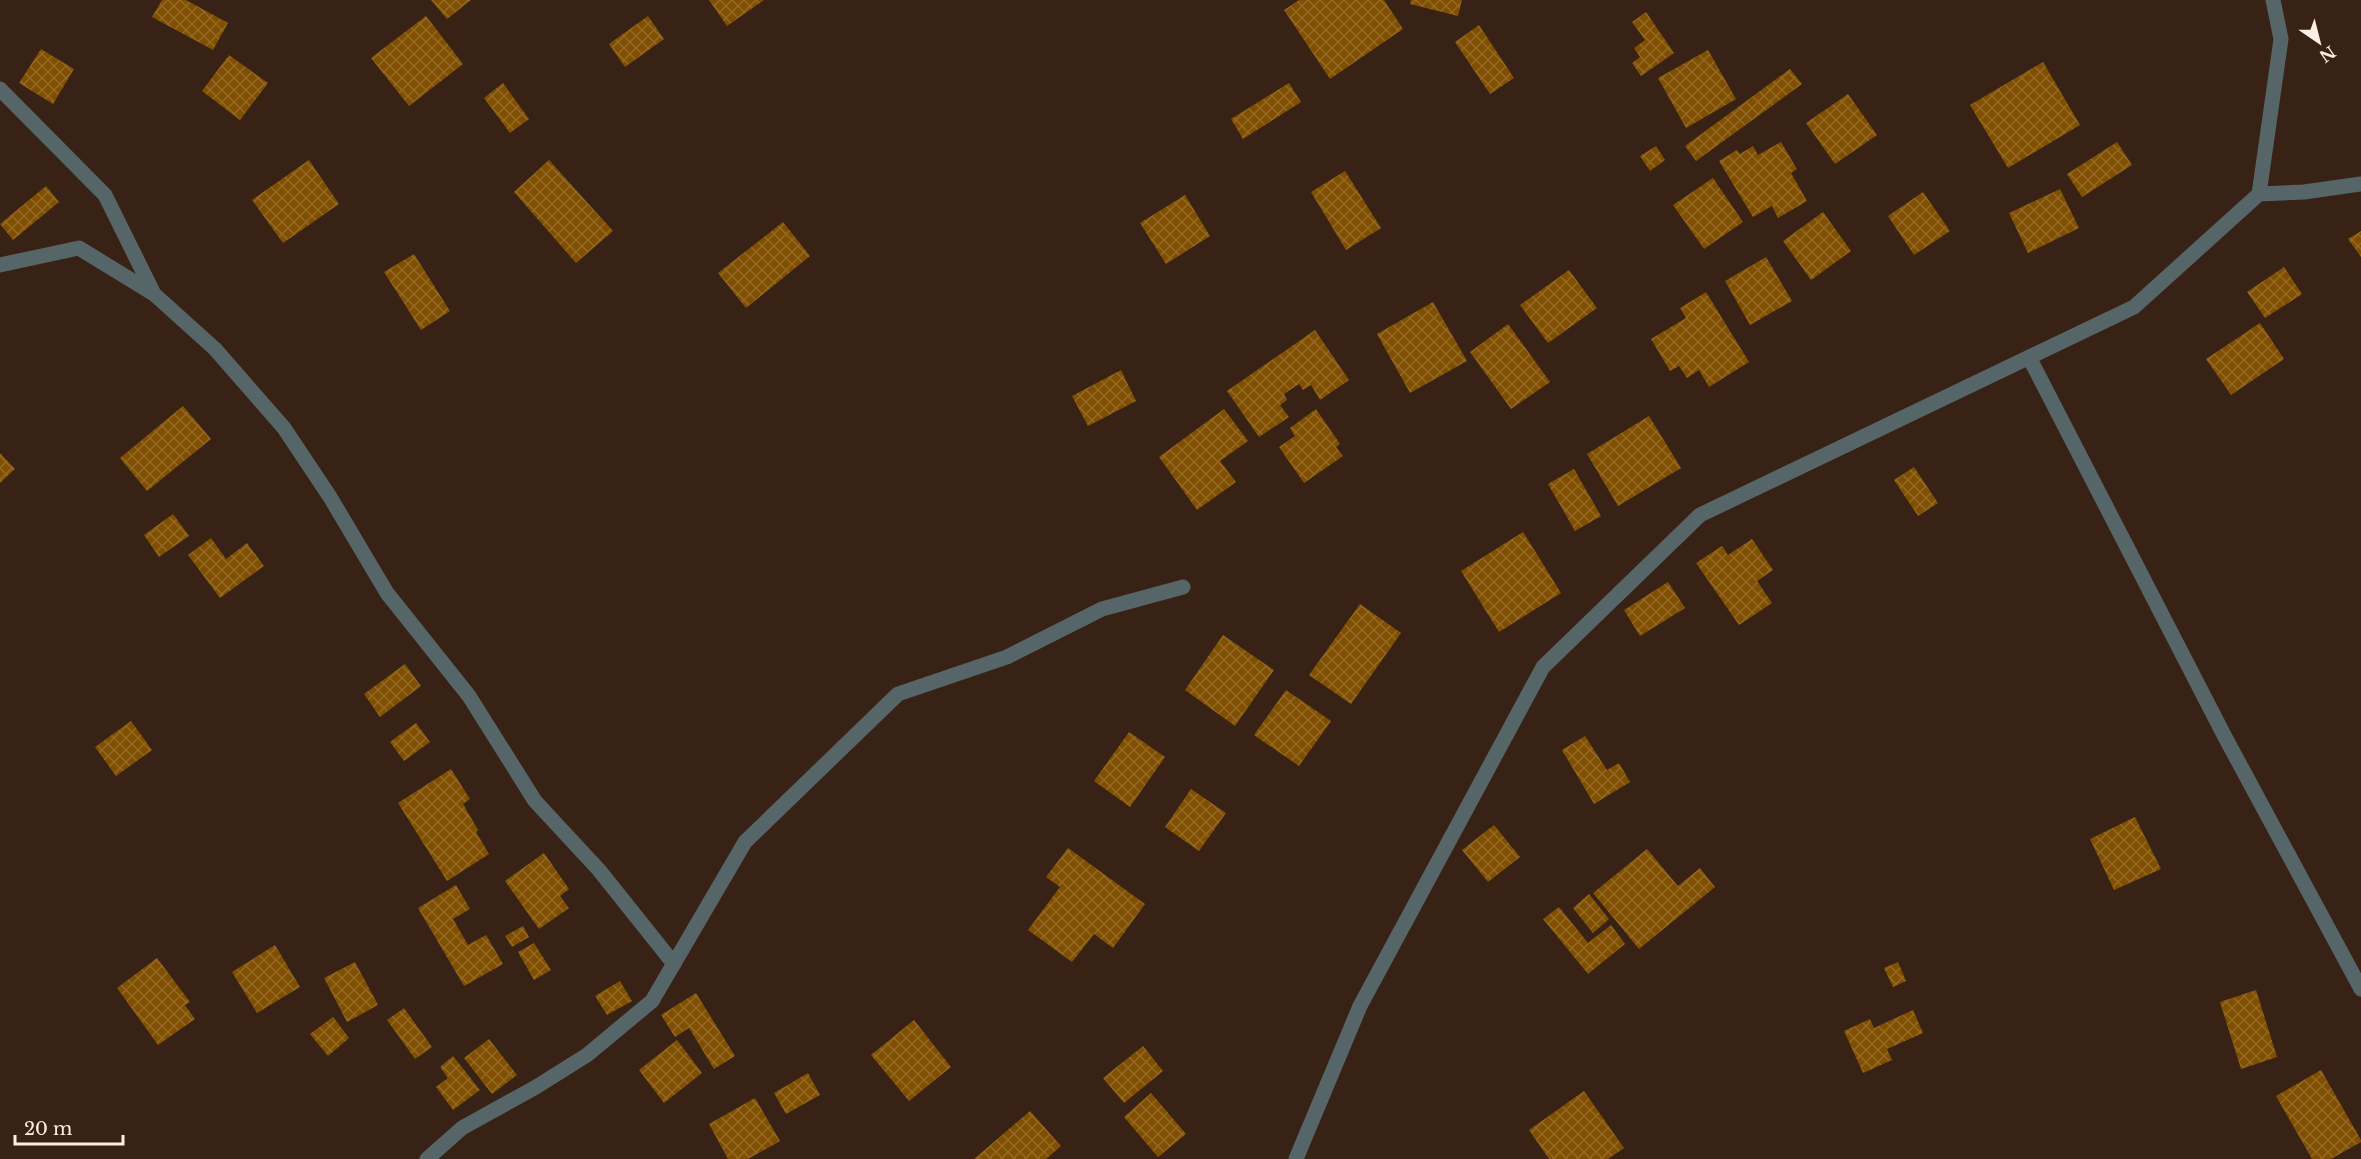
<svg xmlns="http://www.w3.org/2000/svg" width="2361" height="1159" font-family="'Libre Baskerville',serif">
<defs>
<pattern id="building-cross-hatch" width="8" height="8" patternUnits="userSpaceOnUse" patternTransform="scale(1.5)"><rect width="8" height="8" fill="#804f01"/><path d="M0 0l8 8M0 8l8-8" fill="none" stroke="#936926"/></pattern>
</defs>
<rect width="100%" height="100%" fill="#382215"/>
<!-- building -->
<path fill="url(#building-cross-hatch)" d="M162 0H186L228 23 213 50 152 17Z
M431 0H471L447 19Z
M709 0H764L727 26Z
M1299 0H1384L1403 29 1330 79 1284 10Z
M1411 0H1462L1458 16 1410 4Z
M1646 12 1674 53 1641 76 1632 63 1640 57 1634 48 1645 40 1632 22Z
M426 16 463 64 409 106 371 58Z
M648 16 664 39 625 67 609 44Z
M1479 25 1514 78 1490 94 1455 42Z
M41 49 74 69 53 104 19 83Z
M1708 50 1736 99 1686 128 1658 78Z
M229 55 268 83 240 120 202 91Z
M2043 62 2080 125 2008 168 1970 105Z
M1790 69 1802 84 1696 161 1685 146Z
M503 83 529 119 510 133 484 98Z
M1289 83 1301 102 1243 139 1231 119Z
M1848 94 1877 135 1835 164 1806 123Z
M1781 142 1797 169 1791 173 1807 201 1778 218 1772 206 1753 217 1719 161 1737 150 1740 154 1753 146 1758 155Z
M2117 142 2132 165 2082 197 2067 174Z
M1656 146 1665 160 1650 171 1640 156Z
M309 160 339 204 283 243 252 200Z
M549 160 613 231 576 263 514 192Z
M1345 171 1381 228 1346 250 1311 192Z
M1713 178 1743 222 1704 249 1673 205Z
M46 186 59 202 13 240 0 224Z
M2060 189 2079 228 2028 253 2009 213Z
M1923 192 1950 231 1914 255 1888 216Z
M1185 195 1210 236 1166 264 1140 223Z
M1823 212 1851 251 1811 280 1783 241Z
M783 222 810 256 746 308 718 273Z
M2361 231V257L2348 239Z
M414 254 450 311 421 330 384 272Z
M1766 257 1792 301 1750 325 1725 281Z
M2284 267 2302 294 2265 318 2247 292Z
M1569 270 1597 308 1548 343 1520 305Z
M1706 292 1749 362 1709 387 1699 370 1687 378 1679 366 1670 371 1651 339 1686 318 1680 308Z
M1433 302 1467 361 1410 393 1377 334Z
M2260 323 2284 359 2231 395 2206 359Z
M1508 324 1550 382 1511 409 1470 352Z
M1315 330 1349 380 1320 400 1311 385 1303 390 1299 384 1284 394 1287 400 1280 405 1289 417 1259 437 1227 391Z
M1121 370 1136 401 1088 426 1072 396Z
M183 406 211 439 147 491 120 458Z
M1224 409 1248 441 1220 461 1236 482 1197 510 1159 457Z
M1316 409 1340 444 1336 447 1343 456 1304 483 1279 447 1295 436 1290 428Z
M1649 416 1681 468 1618 506 1587 454Z
M0 453 15 469 0 483Z
M1914 467 1938 503 1918 516 1894 480Z
M1574 469 1601 516 1575 531 1548 484Z
M173 514 189 536 159 557 144 535Z
M1523 532 1561 593 1499 632 1461 571Z
M211 538 226 559 247 543 264 566 220 598 188 555Z
M1752 539 1773 570 1757 581 1772 603 1739 625 1696 563 1722 546 1728 555Z
M1668 582 1685 608 1640 636 1624 610Z
M1360 604 1401 633 1351 704 1309 675Z
M1223 635 1274 670 1235 726 1185 690Z
M405 664 421 686 380 717 364 694Z
M1286 690 1331 721 1299 766 1254 735Z
M131 721 152 750 116 776 95 747Z
M416 723 430 742 404 761 390 742Z
M1129 732 1165 757 1130 807 1094 781Z
M1585 736 1607 770 1619 763 1630 782 1594 804 1562 750Z
M451 769 470 799 463 804 478 830 476 832 489 854 447 881 398 803Z
M1191 789 1226 813 1199 851 1165 827Z
M2135 817 2161 869 2114 890 2090 839Z
M1494 825 1520 857 1488 882 1462 850Z
M1068 848 1145 904 1113 948 1094 934 1072 962 1028 930 1060 887 1046 877Z
M1647 849 1678 886 1700 868 1715 887 1639 949 1593 893Z
M544 853 569 889 560 896 569 908 539 929 505 881Z
M456 885 470 909 453 919 468 945 486 935 503 964 464 986 418 908Z
M1589 894 1609 919 1593 933 1573 908Z
M1559 907 1588 943 1611 925 1625 944 1588 974 1543 919Z
M523 926 529 937 512 947 505 936Z
M534 943 551 970 534 980 518 952Z
M275 945 300 987 257 1013 232 972Z
M157 958 190 1002 185 1005 195 1019 158 1045 117 988Z
M355 962 378 1005 347 1022 324 978Z
M1898 962 1906 981 1893 987 1884 968Z
M620 981 632 1001 607 1015 595 996Z
M2256 990 2277 1057 2241 1069 2220 1002Z
M696 993 735 1056 714 1069 689 1028 675 1037 661 1015Z
M404 1008 432 1047 415 1059 387 1020Z
M1913 1010 1923 1033 1887 1049 1892 1060 1863 1073 1844 1031 1870 1019 1874 1028Z
M333 1017 349 1038 328 1056 310 1034Z
M914 1020 951 1067 909 1101 871 1055Z
M489 1039 517 1075 492 1094 464 1058Z
M677 1040 702 1073 664 1103 639 1070Z
M1143 1046 1163 1071 1124 1103 1103 1078Z
M453 1056 480 1090 453 1110 436 1087 448 1078 440 1067Z
M2321 1070 2361 1140V1142L2331 1159H2312L2276 1096Z
M808 1073 820 1095 786 1114 774 1093Z
M1584 1091 1624 1148 1608 1159H1549L1529 1130Z
M1151 1093 1186 1134 1158 1157 1124 1117Z
M755 1098 780 1141 748 1159H728L709 1124Z
M1030 1111 1061 1146 1046 1159H974Z"/>
<g fill="none" stroke-linecap="round" stroke-linejoin="round">
<!-- street -->
<path stroke="#566567" stroke-width="15" d="M0 89 105 195 154 294
M2259 194 2304 192 2361 184
M0 265 79 248 154 294 215 349 284 428 330 497 387 593 469 696 535 801 599 870 674 964
M2029 357 2225 737 2361 989
M427 1159 462 1128 536 1087 587 1055 652 1001 745 842 898 694 1007 657 1102 609 1183 587
M1296 1159 1360 1006 1543 667 1700 515 2134 307 2259 194 2281 39 2273 0"/>
</g>
<!-- north arrow -->
<g transform="translate(2319 42) rotate(145)" stroke="#382215" stroke-width="4.5" paint-order="stroke">
<path d="M0-4.5L10 22L0 15L-10 22Z" fill="#fdeee5"/>
<text y="-9" font-size="16" font-weight="bold" text-anchor="middle" fill="#fdeee5">N</text>
</g>
<!-- scale -->
<path d="M15 1135v9h108v-9" fill="none" stroke="#fdeee5" stroke-width="3"/>
<text x="24" y="1135" font-size="18" fill="#fdeee5" stroke="#382215" stroke-width="4.5" paint-order="stroke">20 m</text>
</svg>
